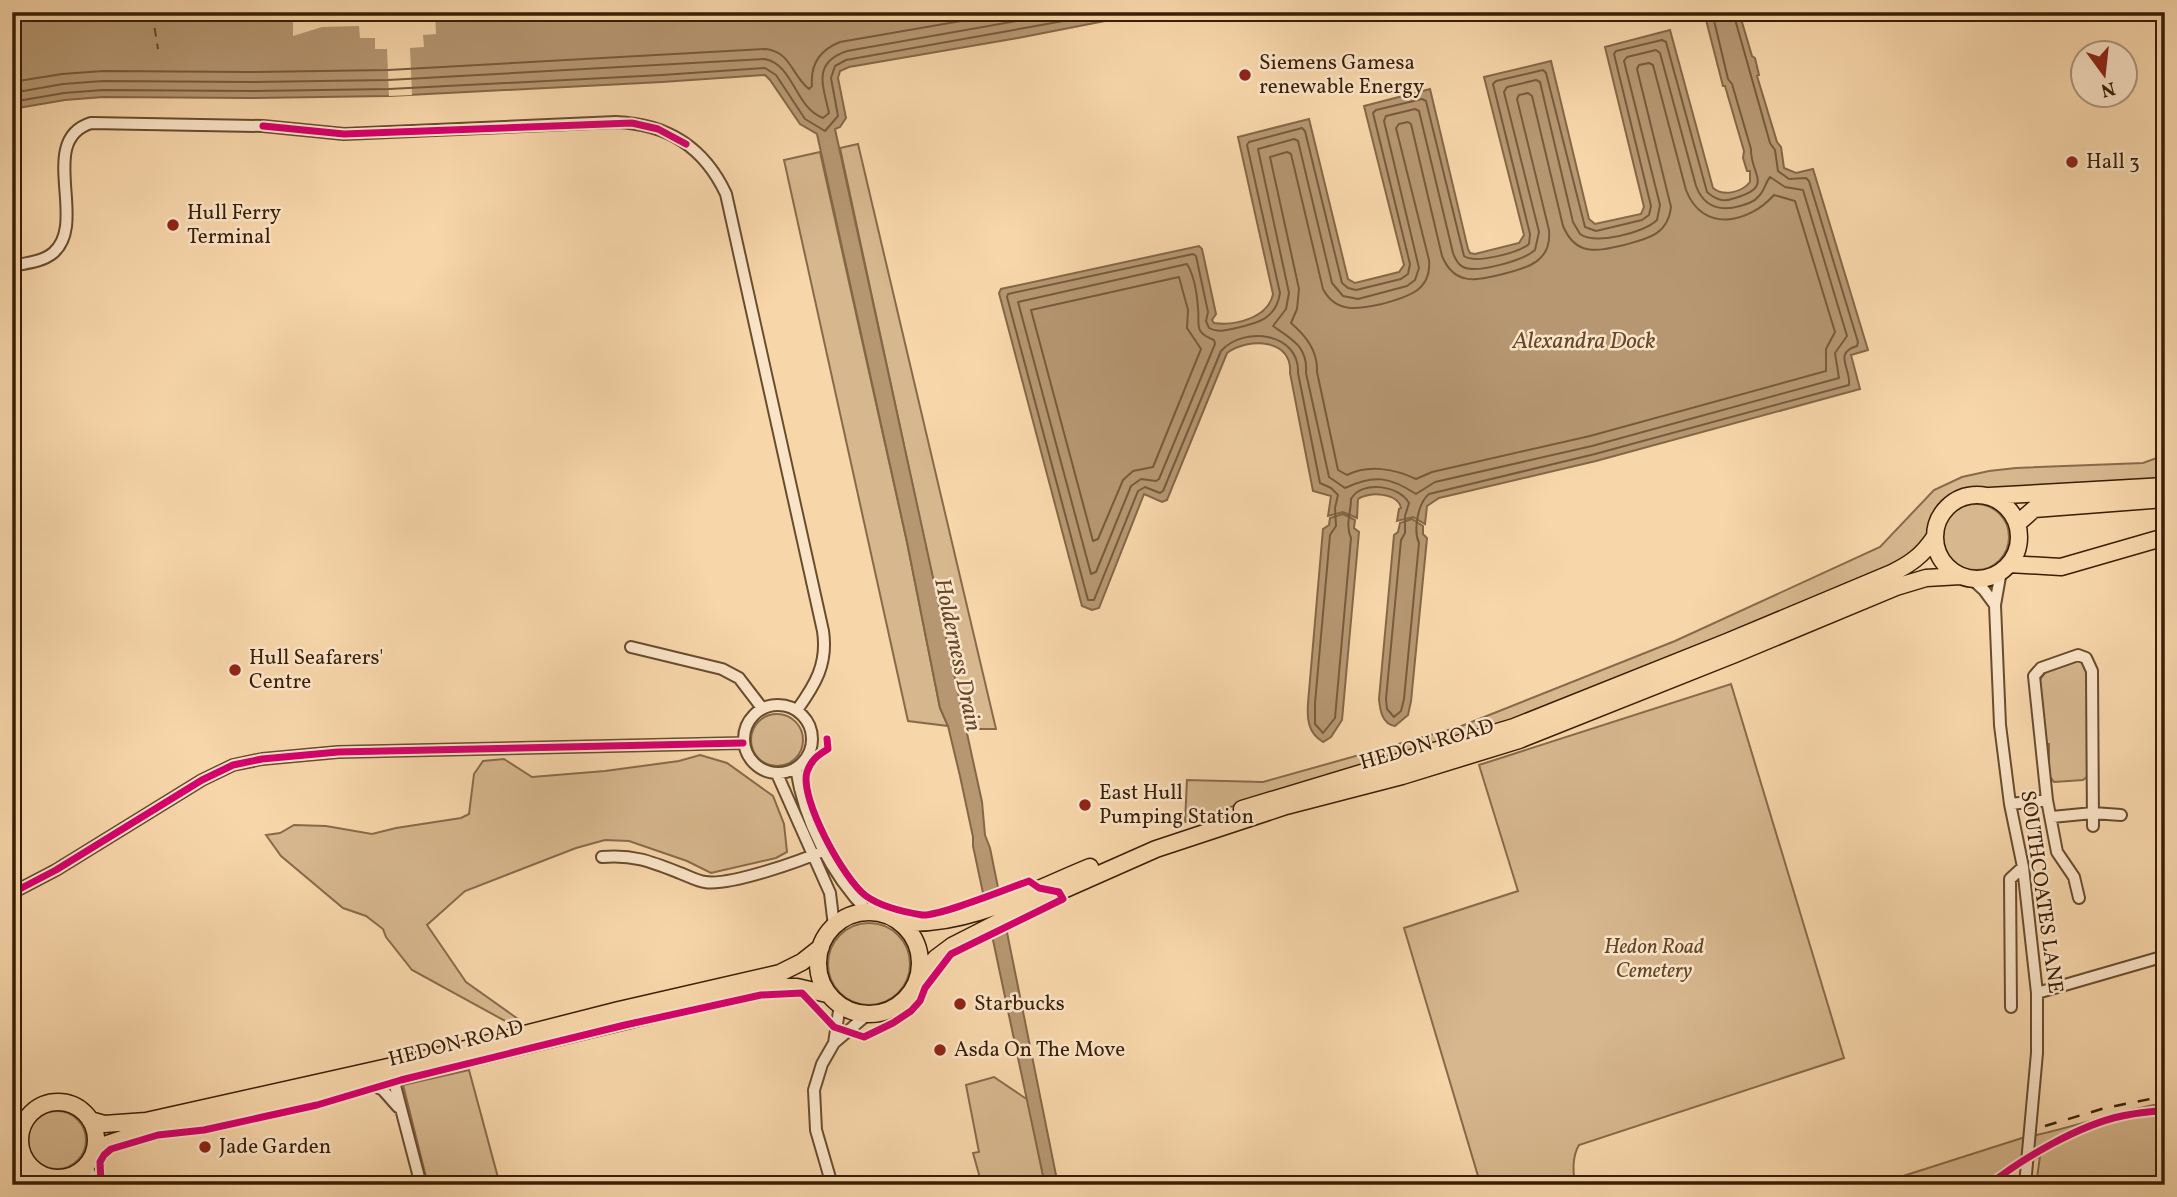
<svg xmlns="http://www.w3.org/2000/svg" width="2177" height="1197" font-family="Vollkorn,serif">
<rect width="100%" height="100%" fill="#f7d6aa"/>
<filter id="stains"><feTurbulence type="fractalNoise" baseFrequency=".00286" numOctaves="4"/><feColorMatrix values="0 0 0 0 .2 0 0 0 0 .09 0 0 0 0 .02 0 0 0 .5 -.17"/></filter>
<radialGradient id="worn" r=".72"><stop offset=".6" stop-color="#630" stop-opacity="0"/><stop offset="1" stop-color="#630" stop-opacity=".3"/></radialGradient>
<!-- green -->
<path fill="#d7b78e" stroke="#886a4a" stroke-width="2" d="M858 144 996 729H966L956 687 840 148Z
M820 152 907 542 940 708 948 726 908 721 784 160Z
M2165 455V482L1963 491 1943 504 1931 519 1927 537 1915 559 1514 724 1279 791 1185 822 1187 780 1263 782 1459 727 1675 641 1880 547 1934 490 1962 477 1989 471 2016 468 2143 463Z
M1943 537a33 33 0 1 1 66 0a33 33 0 1 1-66 0Z
M2080 660 2087 669 2088 776 2083 780 2054 782 2049 776V744H2045L2039 682C2045 667 2065 661 2080 660Z
M1731 684 1844 1058 1579 1145C1572 1157 1573 1171 1575 1185H1453L1478 1176 1404 928 1518 891 1479 765Z
M751 740a26 26 0 1 1 52 0a26 26 0 1 1-52 0Z
M700 755 727 763 773 796 784 824 787 852 776 858 711 873 687 861 629 841 605 840 576 848 465 891 427 925 466 982 518 1019 507 1022 412 970 386 937 383 929 366 916 343 908 281 856 266 835 280 833 294 825 326 826 372 834 396 828 461 818 469 814 474 774 483 761 504 759 532 777 605 771 679 761Z
M828 964a41 41 0 1 1 82 0a41 41 0 1 1-82 0Z
M469 1070 500 1185H428L403 1085Z
M994 1077 1028 1100 1045 1185H982L973 1153 979 1152 966 1085Z
M2165 1103V1185H2036L2040 1156 1990 1185H1875L2022 1138C2070 1129 2115 1111 2165 1103Z
M28 1140a29 29 0 1 1 58 0a29 29 0 1 1-58 0Z"/>
<!-- water -->
<path fill="#b69772" stroke="#846746" stroke-width="2" d="M12 12H1151L1018 38 849 67 840 71 838 78 846 118 840 127 835 129 982 802 985 835 990 848 1058 1185H1045L973 846V837L960 776 948 726 940 708 907 542 817 134 800 124 770 80 765 75 662 82 389 96 251 98 103 97 65 100 12 109Z
M1704 12H1739L1752 56 1755 58 1759 75 1757 76 1777 142 1781 147 1784 168 1796 173 1813 169 1868 350 1851 355 1860 389 1596 461 1439 498 1427 506 1425 524 1413 517 1397 521 1399 509 1401 508C1398 493 1369 491 1358 499L1357 518 1343 512 1328 516 1331 496 1313 491 1290 373C1293 339 1249 337 1227 353L1167 500 1162 502 1144 494 1099 608 1092 610 1082 606 999 293 1001 289 1199 246 1202 249 1216 314 1212 320 1214 323C1235 326 1268 318 1273 294L1238 137 1309 119 1348 279 1355 283 1399 272 1404 265 1364 106 1430 89 1468 249 1470 253 1475 254 1519 243 1524 235 1484 77 1551 61 1589 219 1595 224 1641 214 1644 207 1605 47 1670 30 1713 188C1724 197 1742 192 1750 182V171H1747L1743 158 1744 151 1725 86H1723Z
M1343 514 1355 520 1354 528 1359 532 1342 720 1331 737 1323 742C1308 733 1307 719 1308 703L1323 529 1329 525 1330 518Z
M1412 519 1423 526V534L1427 538 1411 701 1408 715 1395 726C1382 724 1380 710 1379 699L1394 535 1398 532 1400 523Z"/>
<!-- pier -->
<path fill="#f7d6aa" d="M293 12H435L436 34 423 35 424 47 410 48 412 95 389 96 387 49H375V38H360L359 26 322 27 293 36Z"/>
<g fill="none" stroke-linecap="round" stroke-linejoin="round">
<!-- shore -->
<path stroke="#785a3c" stroke-width="2" d="M1712 12 1728 79 1732 84 1751 149C1750 175 1776 187 1732 199 1722 202 1715 199 1707 192L1666 42 1662 40 1616 51 1614 54 1651 206 1649 215 1642 220 1596 231 1585 227 1546 73 1543 70 1496 81 1493 84 1530 234 1529 244C1518 253 1475 264 1464 256L1426 101 1422 99 1376 110 1373 113 1410 264 1408 274 1401 279 1356 290 1348 288 1342 283 1305 131 1302 128 1249 142 1247 145 1280 293C1276 319 1258 323 1236 328 1226 330 1218 333 1209 328L1206 321 1208 312 1196 256 1193 254 1008 294 1007 297 1088 600H1094L1138 491 1145 487 1160 493 1163 491 1221 351C1244 325 1300 333 1298 373L1320 483 1331 488 1338 495 1335 508 1336 526 1330 535 1315 703V724L1323 733 1335 718 1351 538C1345 525 1351 513 1351 499 1361 480 1399 485 1409 503L1405 516V533L1401 540 1386 699 1387 709 1394 717 1401 711 1404 699 1419 543C1413 530 1418 503 1429 494L1595 454 1849 385C1851 368 1833 353 1857 346L1858 342 1809 181 1806 178 1789 179 1778 171 1775 150 1770 143 1733 12
M1656 50 1660 53 1696 186C1704 207 1719 212 1740 206 1747 204 1754 202 1759 196 1765 190 1765 183 1770 177L1785 187 1803 190 1847 336 1835 353 1839 378 1592 446 1435 482 1416 494C1390 477 1374 474 1345 488L1329 477 1306 373C1308 346 1291 339 1273 326L1286 309 1289 293 1258 149 1294 139 1298 141 1332 283 1343 296 1358 299 1407 286 1415 280 1419 268 1384 121 1386 116 1415 109 1419 111 1453 253C1455 258 1457 264 1463 267 1477 274 1524 260 1535 250L1539 232 1504 92 1507 87 1536 80 1540 82 1573 222 1580 234C1595 245 1644 233 1657 220L1660 205 1624 61 1627 57Z
M1649 63 1653 65 1686 190C1703 234 1749 223 1774 195L1795 201 1835 332 1826 349V371L1590 436 1432 472 1416 479C1395 469 1369 464 1347 475L1338 470 1317 372C1318 351 1306 336 1291 323L1297 309 1299 289 1270 157 1287 152 1291 154 1323 289C1336 314 1359 309 1382 304 1407 297 1432 291 1429 260L1396 128 1399 124 1408 122 1411 124 1442 256C1455 287 1477 280 1503 274 1528 268 1552 261 1549 230L1517 99 1519 95 1528 93 1532 96 1563 226C1576 257 1598 251 1624 245 1647 239 1668 235 1671 207L1637 69 1639 65Z
M12 82 62 74 103 71 251 72 388 70 766 49C791 52 792 76 809 89L812 86C810 64 820 50 840 42L1013 12
M12 93 63 84 103 81 251 82 388 80 765 59C794 65 795 108 823 118L829 113C823 85 812 63 847 51L1068 12
M12 102 64 93 103 90 251 91 389 89 662 75 765 68 776 75 805 119 825 131 838 116 831 78 835 66 846 60 1114 12
M1187 264C1194 275 1197 295 1198 308 1200 325 1193 332 1214 340L1215 344 1159 479 1156 481 1141 479 1131 486 1096 572 1091 574 1018 302Z
M1179 277 1188 310 1187 328 1201 349 1153 467 1133 471 1123 480 1098 539 1093 541 1031 310Z"/>
<!-- ferry -->
<path stroke="#65482b" stroke-width="2" stroke-dasharray="9 7" stroke-linecap="butt" d="M152 12 158 49"/>
<!-- minor casing -->
<g stroke="#684c2e" stroke-width="14">
<path id="minor" d="M12 266C26 263 42 262 53 253 89 223 36 140 91 123L263 126 344 134 616 122C668 124 704 147 726 194L823 631C828 664 815 685 797 710
M2001 571 1995 605 2000 725 2010 804 2023 867 2037 993V1053L2025 1185
M1972 579 1984 590 1995 605
M631 647 722 669 739 678 762 708
M744 739a34 34 0 1 1 68 0a34 34 0 1 1-68 0Z
M796 768C804 821 831 874 868 912
M777 774 830 893 834 926
M2010 804 2047 800
M2052 817 2093 813 2121 815
M602 857C633 854 652 862 680 873 688 876 697 881 705 882 730 886 801 861 825 850
M12 893 56 870 202 780 233 765 262 759 338 752 743 743
M2079 898 2074 877 2057 852 2047 800 2034 676 2041 668 2078 655 2086 658 2092 671 2093 826
M2037 993 2165 956
M2011 1007 2010 879 2023 867
M834 1043 840 1005
M393 1078 421 1185
M369 1083 383 1090 398 1107
M87 1166 95 1185
M65 1178 72 1185
M832 1185 816 1130 814 1090 822 1064 834 1043 868 1014"/>
</g>
<!-- highway casing -->
<g stroke="#391e05" stroke-width="19">
<path id="highway" d="M1935 537a42 42 0 1 1 84 0a42 42 0 1 1-84 0Z
M1989 496 2165 486
M2017 524 2034 509 2165 499
M2009 564 2061 567 2165 537
M1242 809 1514 727 1727 642 1892 573C1910 564 1922 556 1934 538
M818 963a51 51 0 1 1 102 0a51 51 0 1 1-102 0Z
M900 922C965 928 1031 891 1090 867
M919 978 936 958 952 946 1052 895 1156 849 1286 806 1402 776 1519 740 1735 654 1896 587 1926 578 1961 576
M20 1140a38 38 0 1 1 76 0a38 38 0 1 1-76 0Z
M90 1120 104 1124 146 1121 446 1054 619 1010 780 973 802 962 821 947
M95 1148 125 1138 303 1099 687 1006 776 987H797L827 994
M12 1166 38 1173"/>
</g>
<!-- minor -->
<use href="#minor" stroke="#fae4c8" stroke-width="10"/>
<!-- highway -->
<use href="#highway" stroke="#f7d6aa" stroke-width="16"/>
<!-- rail -->
<path stroke="#391e05" stroke-width="2.5" stroke-dasharray="12 12" stroke-linecap="butt" d="M2045 1126 2105 1108 2165 1096"/>
<!-- cycleway casing -->
<g stroke="#fae4c8" stroke-width="11">
<path id="cycleway" d="M263 126 344 134 632 123 658 129 686 144
M12 893 56 870 202 780 233 765 262 759 338 752 743 743
M98 1185 101 1182 100 1162 104 1155 111 1149 158 1135 204 1130 317 1105 401 1080 625 1025 761 995 802 993 834 1027 864 1037 893 1023 911 1011 920 1001 925 988 951 954 1063 899 1059 892 1039 888 1029 881C1009 888 938 917 922 915 904 912 880 906 866 896 844 880 799 798 807 772 811 760 818 755 828 749L827 739
M1989 1185C2023 1158 2079 1125 2122 1116 2136 1113 2151 1112 2165 1110"/>
</g>
<!-- cycleway -->
<use href="#cycleway" stroke="#d6006c" stroke-width="7"/>
</g>
<!-- markers -->
<g fill="#8f2418" stroke="#fae4c8" stroke-width="2.5">
<circle cx="1245" cy="75" r="7"/>
<circle cx="2072" cy="162" r="7"/>
<circle cx="173" cy="225" r="7"/>
<circle cx="235" cy="670" r="7"/>
<circle cx="1085" cy="805" r="7"/>
<circle cx="960" cy="1004" r="7"/>
<circle cx="940" cy="1050" r="7"/>
<circle cx="205" cy="1147" r="7"/>
</g>
<g text-anchor="middle" dominant-baseline="central" stroke-width="5" stroke-linejoin="round" paint-order="stroke">
<!-- poi labels -->
<g font-size="21" fill="#391e05" stroke="#fae4c8" text-anchor="start">
<text x="1259" y="63">Siemens Gamesa<tspan x="1259" dy="24">renewable Energy</tspan></text>
<text x="2086" y="162">Hall 3</text>
<text x="187" y="213">Hull Ferry<tspan x="187" dy="24">Terminal</tspan></text>
<text x="249" y="658">Hull Seafarers'<tspan x="249" dy="24">Centre</tspan></text>
<text x="1099" y="793">East Hull<tspan x="1099" dy="24">Pumping Station</tspan></text>
<text x="974" y="1004">Starbucks</text>
<text x="954" y="1050">Asda On The Move</text>
<text x="219" y="1147">Jade Garden</text>
</g>
<!-- street labels -->
<g font-size="21" fill="#391e05" stroke="#fae4c8">
<text transform="translate(1427 745) rotate(-16)">HEDON ROAD</text>
<text transform="translate(2041 892) rotate(82)">SOUTHCOATES LANE</text>
<text transform="translate(456 1044) rotate(-14)">HEDON ROAD</text>
</g>
<!-- park labels -->
<g font-size="21" font-style="italic" fill="#604427" stroke="#fae4c8">
<text x="1654" y="947">Hedon Road<tspan x="1654" dy="24">Cemetery</tspan></text>
</g>
<!-- water labels -->
<g font-size="23" font-style="italic" fill="#65482b" stroke="#fae4c8">
<text x="1584" y="342">Alexandra Dock</text>
<text transform="translate(957 655) rotate(78)">Holderness Drain</text>
</g>
</g>
<!-- margin -->
<rect width="2177" height="1197" fill="none" stroke="#f7d6aa" stroke-width="42"/>
<rect x="14" y="14" width="2149" height="1169" fill="none" stroke="#391e05" stroke-width="3.5"/>
<rect x="21" y="21" width="2135" height="1155" fill="none" stroke="#391e05" stroke-width="2"/>
<!-- north arrow -->
<g transform="translate(2104 74) rotate(165)"><circle r="33" fill="#fae4c8" stroke="#ad957a" stroke-width="2"/>
<path d="M0-5L12 26L0 18L-12 26Z" fill="#8f2418"/>
<text y="-10" font-size="19" font-weight="bold" text-anchor="middle" fill="#391e05">N</text>
</g>
<rect width="100%" height="100%" filter="url(#stains)"/>
<rect width="100%" height="100%" fill="url(#worn)"/>
</svg>
